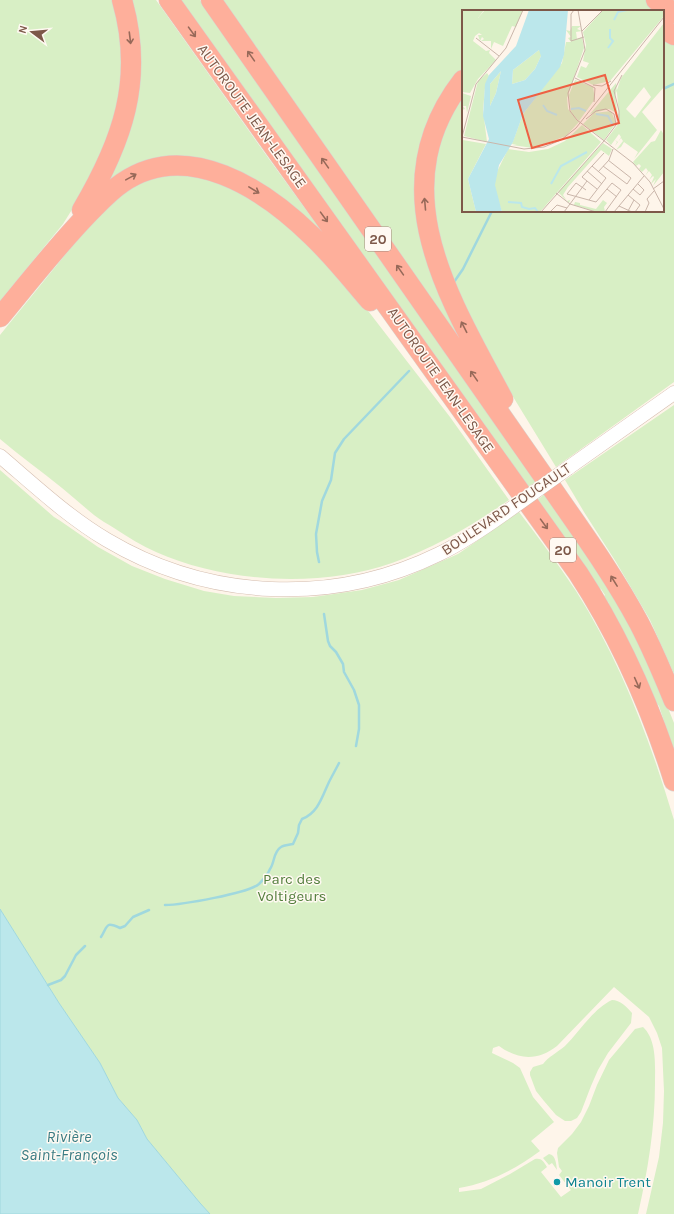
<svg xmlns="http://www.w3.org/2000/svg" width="674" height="1214" font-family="Karla,sans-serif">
<rect width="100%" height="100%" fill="#fef5ea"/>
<!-- green -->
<path fill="#d8efc5" d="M0 0H114L123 32 119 106 88 184 63 224 0 301Z
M127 0H156L269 159 331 244 220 167 113 183 104 180 116 155Z
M179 0H200L538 480 527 488Z
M223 0H648L674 18V29L663 24V11H463V72L421 157 463 335 457 336Z
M663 35 674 42V382L556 467 493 364 451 281 433 215 434 150 463 90V211H663Z
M184 172 239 190 295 231 355 294 450 417 509 500C473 525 434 548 392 563 321 588 225 583 156 552 142 546 128 537 114 528 108 524 100 520 94 515 83 506 73 497 62 488 41 471 20 456 0 439V335L95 218 109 203 147 178Z
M674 405V674L650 620 616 562 584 512 565 480Z
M0 470 54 517 59 520 98 547 132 566 165 579 204 591 234 596 276 598 313 597 362 590 399 580 458 554 519 512C539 538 558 564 576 591 621 662 650 740 674 820V1214H646L659 1157 663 1123 664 1091 662 1048 657 1033 649 1017 614 987 557 1046C538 1061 518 1060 499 1046L493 1048 492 1053 513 1063 520 1068 533 1097 554 1122 531 1141 540 1151C516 1169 489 1183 459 1188V1192L481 1189 510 1174 535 1159C542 1158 543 1161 547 1167L541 1172 561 1197 571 1190 559 1175 562 1171 559 1167 557 1153 558 1148 572 1134 581 1122 589 1106 597 1085 609 1060 635 1029 643 1027C657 1040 655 1065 655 1083 655 1127 648 1170 638 1214H210L200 1203 147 1139 137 1120 118 1098 100 1063 59 1003 0 909Z
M546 493 615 595 658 683 674 723V751L659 706 652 698 610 610V607L608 602 604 601 602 598 605 595 601 589 596 587 536 501Z
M612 1000C620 1000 627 1007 632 1013L631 1023 608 1053 598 1070 591 1086 581 1112 577 1118 571 1121H565L556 1115 544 1101 536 1091 530 1075V1072L533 1067 543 1064C548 1057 558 1052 565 1046 580 1031 593 1009 612 1000Z
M549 1154C556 1155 556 1164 557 1170L552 1163 549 1165 543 1158Z"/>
<!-- water -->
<path fill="#bbe7eb" stroke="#a0d8de" d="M0 909 59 1003 100 1063 118 1098 137 1120 147 1139 200 1203 210 1214H0Z"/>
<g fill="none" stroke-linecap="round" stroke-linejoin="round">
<!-- stream -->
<path stroke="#a0d8de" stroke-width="2.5" d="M663 89 674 84
M454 282 463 269 492 211
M319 562 317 552 316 534 322 501 331 480 335 453 344 439 409 371
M324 614 328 641 330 646 336 652 343 664 344 672 354 690 359 705V729L356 746
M165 905C181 905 249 893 259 884 263 880 268 874 270 869 275 862 273 852 281 847 284 845 289 845 293 844L298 833 299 825 302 819C318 813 322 797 329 782 332 776 336 769 339 763
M101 937C108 926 105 921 120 928L125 926 133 917 149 910
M48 985 61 980 65 976 76 955 85 946"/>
<!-- tertiary casing -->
<g stroke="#d5beb0" stroke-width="15">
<path id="tertiary" d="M0 456C34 485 68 517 107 540 208 600 333 606 439 554 462 543 484 528 505 513
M568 468 674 393"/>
</g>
<!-- motorway casing -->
<g stroke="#dbd0cc" stroke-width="21">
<path id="motorway" d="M169 0 578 573C620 637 651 708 674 781
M211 0 544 477C577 525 612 572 639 623 652 648 663 674 674 701
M656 0 674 13
M663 29 674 35
M463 80C379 188 449 298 503 399
M82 210C122 142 145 80 122 0
M0 317C29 282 57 246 89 213 99 203 110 191 122 183 187 138 264 189 312 236 333 256 351 279 370 301"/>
</g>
<!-- tertiary -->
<use href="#tertiary" stroke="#fff" stroke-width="14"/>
<!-- motorway -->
<use href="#motorway" stroke="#feaf9b" stroke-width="20"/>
<!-- tertiary-bridge casing -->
<g stroke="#d5beb0" stroke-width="15" stroke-linecap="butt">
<path id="tertiary-bridge" d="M505 513 568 468"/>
</g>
<!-- tertiary-bridge -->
<use href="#tertiary-bridge" stroke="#fff" stroke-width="14"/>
</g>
<!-- one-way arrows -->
<defs><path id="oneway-shaft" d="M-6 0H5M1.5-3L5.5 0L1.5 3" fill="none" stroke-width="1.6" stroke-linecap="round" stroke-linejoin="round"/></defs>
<g stroke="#976959">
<use href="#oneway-shaft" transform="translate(192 32) rotate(54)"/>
<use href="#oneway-shaft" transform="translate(130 38) rotate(83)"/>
<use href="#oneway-shaft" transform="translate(251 56) rotate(-125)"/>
<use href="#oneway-shaft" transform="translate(325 163) rotate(-125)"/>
<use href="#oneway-shaft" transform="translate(131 177) rotate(-29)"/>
<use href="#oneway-shaft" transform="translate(254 190) rotate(31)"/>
<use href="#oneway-shaft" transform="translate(425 204) rotate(-95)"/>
<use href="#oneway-shaft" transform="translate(324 217) rotate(54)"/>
<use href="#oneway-shaft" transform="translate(400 270) rotate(-125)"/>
<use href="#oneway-shaft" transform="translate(464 327) rotate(-117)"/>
<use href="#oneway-shaft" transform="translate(474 376) rotate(-125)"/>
<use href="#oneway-shaft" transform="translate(544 524) rotate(54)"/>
<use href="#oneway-shaft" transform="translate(614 581) rotate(-122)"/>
<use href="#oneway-shaft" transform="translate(637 683) rotate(66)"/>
</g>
<!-- markers -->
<circle fill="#0f9aa8" stroke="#fff9f2" stroke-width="1.5" cx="557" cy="1182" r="4"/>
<g text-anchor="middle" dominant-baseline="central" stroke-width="3" stroke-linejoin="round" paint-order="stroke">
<!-- shield labels -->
<g fill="#fff9f2" stroke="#a4887c" stroke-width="1">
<rect x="365" y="227" width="26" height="24" rx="3"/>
<rect x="550" y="538" width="26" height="24" rx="3"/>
</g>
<g font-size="14" font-weight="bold" fill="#7d5849">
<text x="378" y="239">20</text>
<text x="563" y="550">20</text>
</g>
<!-- street labels -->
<g font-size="15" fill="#7d5849" stroke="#fff9f2">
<text transform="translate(252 116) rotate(54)">AUTOROUTE JEAN-LESAGE</text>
<text transform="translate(441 380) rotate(55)">AUTOROUTE JEAN-LESAGE</text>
<text transform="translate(506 509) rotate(-34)">BOULEVARD FOUCAULT</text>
</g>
<!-- park labels -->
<g font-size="15" fill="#537e3c" stroke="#fff9f2">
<text x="292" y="879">Parc des<tspan x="292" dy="17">Voltigeurs</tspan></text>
</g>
<!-- culture labels -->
<g font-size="15" fill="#0d838f" stroke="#fff9f2" text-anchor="start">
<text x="565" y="1182">Manoir Trent</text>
</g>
<!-- water labels -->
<g font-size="16" font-style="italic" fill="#3a7c83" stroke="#fff9f2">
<text x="69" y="1136">Rivière<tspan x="69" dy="18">Saint-François</tspan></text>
</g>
</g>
<!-- overview -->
<g transform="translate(462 10)">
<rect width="202" height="202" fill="#fef5ea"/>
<path d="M0 0H22L16 8 23 0H61L54 17 50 16 41 36 32 32 29 39V31H19L22 29 20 27 18 31 16 25H20L17 23 13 26 11 31 24 41 28 40 27 43 34 50 16 69 8 83 0 82ZM141 0H202V6L148 71 131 75 115 67 119 56 124 58 127 53 121 51 124 35 121 22ZM202 13V77L180 102 195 120 172 149 176 142 162 132 159 137 154 140 161 131 159 128 153 136 155 132 153 130 156 132 159 127 157 124 149 135 144 130 157 113 153 86 159 68ZM182 77 189 87 173 108 164 99ZM110 16H119L115 19 120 21 114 22 115 29 120 27 122 38 105 88 106 99 117 112 104 126 71 138 50 135 55 134H50L61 104 100 53 104 32H109L106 28 109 27 104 20 108 21ZM77 40H79V46L73 59 63 70 50 74 51 60ZM39 61 34 83 28 96V74ZM25 63 27 66 23 78 21 100 25 132 2 126 16 71ZM113 70 131 77 133 89 117 111 109 103 107 85ZM154 73 157 104 147 99 128 104ZM0 83 9 86 5 103 4 96H1L3 99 0 100ZM149 101 154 113 142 130 121 114 132 103ZM120 115 139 132 78 202H40L33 181V166L46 139 67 142 86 139 103 131ZM199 120 202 125V162L191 176 194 169 189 174 192 167 191 166 187 170 190 165 187 161 183 166 186 161 184 158 180 162 177 159 179 156 177 154 174 156 171 152 189 132 193 131ZM1 130 24 134 6 169 14 202H0ZM141 133 150 139 147 146 139 140 106 177 101 185 105 191 108 190 107 193 96 182ZM141 190 145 193 142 197 143 202H135L112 195 113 192 118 193V195L134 199Z" fill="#d8efc5" fill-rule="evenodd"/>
<path d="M67 0H106L102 45 98 57 61 104 51 132 37 155 33 175 40 202H14L6 169 27 129 21 106 23 74 27 65 54 36ZM77 40 79 46 73 59 63 70 50 74 51 60ZM39 61 34 83 28 96V74Z" fill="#bbe7eb" fill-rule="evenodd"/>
<path fill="none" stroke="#bbe7eb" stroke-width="2" d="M152 10 156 2 165 0M146 38 151 31 148 28V19M81 95 85 101 95 105M109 99 117 98 124 101M134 104 146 106 151 115M89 174 99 156 125 142M46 192 59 193 60 197 67 199 73 198 76 202"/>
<path fill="none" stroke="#cab6aa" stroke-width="1" d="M112 0 109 4V31L122 27M116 0 123 40 106 83 108 101 115 110 171 153 188 172 202 199M120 21 141 0M14 28 37 46M113 68 133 78 132 92M131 75 140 76 149 71M124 109 134 101 144 99 152 104 154 114M0 127 14 74 44 38 61 0M0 127 62 139 82 137 99 130 114 118 202 7M142 131 157 111V101L152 81 160 65M141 156 165 174 169 168 146 150M125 161 140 174M136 162 147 150 151 139M135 179 120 167 142 143M145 179 155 187M171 179 178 185 182 180 176 174M191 179 202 171M124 180 114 173 105 184 134 192 150 173 159 180 143 202M94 183 108 194 134 202M166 185 178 195 173 202M127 190 144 168 130 156M157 196 170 202M166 201 172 190M79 202 142 131M88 202 95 195 105 198M102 202 125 171M152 202 182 166M183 202 187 193 185 189 192 181"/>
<path fill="#ee6043" fill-opacity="0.15" stroke="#ee6043" stroke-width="2" d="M143 65 157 113 70 138 56 90Z"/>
<rect width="202" height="202" fill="none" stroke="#7d5849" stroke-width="2"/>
</g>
<!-- north arrow -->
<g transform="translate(32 32) rotate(286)" stroke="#fff9f2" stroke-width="3" paint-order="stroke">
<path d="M0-3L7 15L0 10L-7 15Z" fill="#7d5849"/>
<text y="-6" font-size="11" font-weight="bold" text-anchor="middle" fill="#7d5849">N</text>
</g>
</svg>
